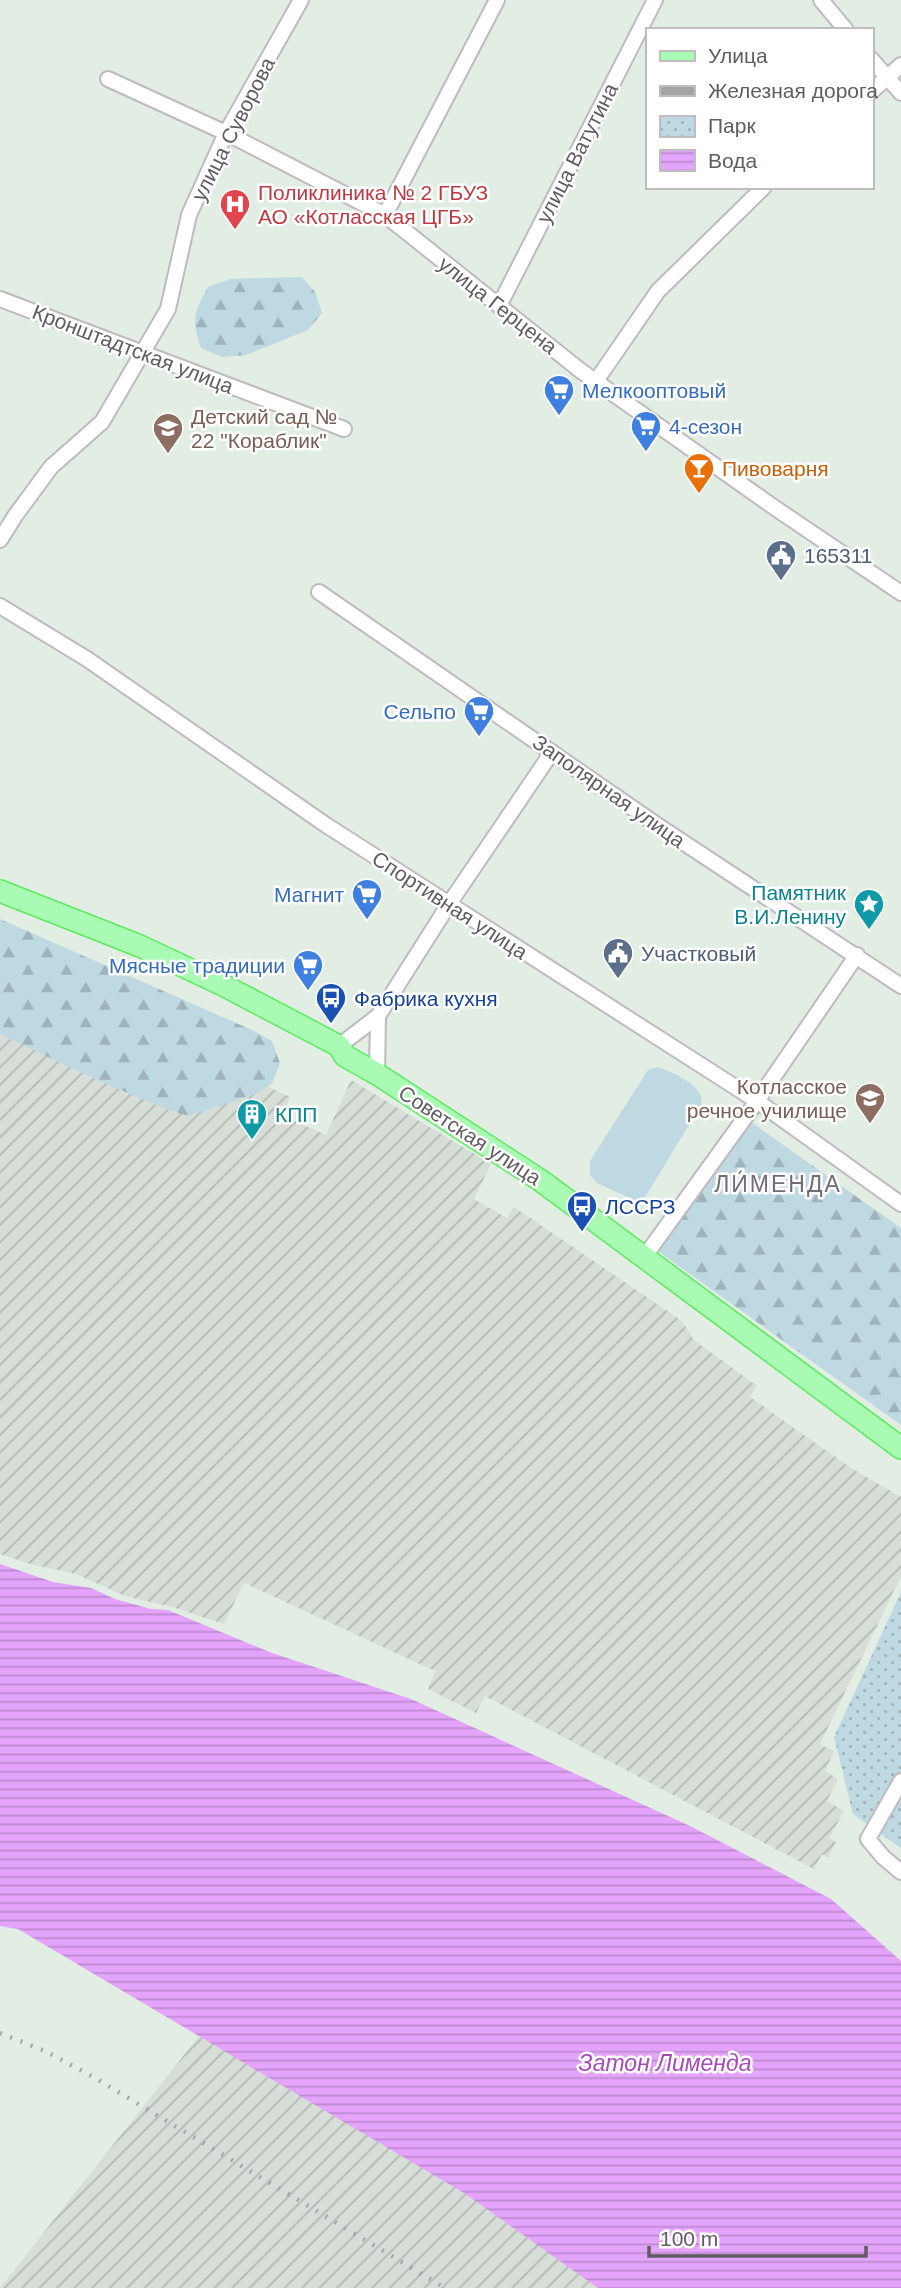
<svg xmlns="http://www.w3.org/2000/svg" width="901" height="2288" font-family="Arial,sans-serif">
<defs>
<pattern id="industrial-furrows" width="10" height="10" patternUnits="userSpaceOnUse" patternTransform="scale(1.75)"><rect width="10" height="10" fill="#d7ded7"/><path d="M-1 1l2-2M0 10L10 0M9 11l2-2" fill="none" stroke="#b2b7b2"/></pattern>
<pattern id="forest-firs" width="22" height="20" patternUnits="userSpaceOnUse" patternTransform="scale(1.75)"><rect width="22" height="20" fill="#bfd9e3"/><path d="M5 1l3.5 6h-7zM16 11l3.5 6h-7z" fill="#9fb3bb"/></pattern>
<pattern id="park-dots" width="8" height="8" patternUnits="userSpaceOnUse" patternTransform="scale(1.75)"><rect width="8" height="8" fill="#bfd9e3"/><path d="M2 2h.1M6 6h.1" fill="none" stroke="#9fb3bb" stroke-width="1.8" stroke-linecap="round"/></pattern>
<pattern id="water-rules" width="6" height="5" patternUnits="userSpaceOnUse" patternTransform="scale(1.75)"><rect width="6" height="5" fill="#e4a4fb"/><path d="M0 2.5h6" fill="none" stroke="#bc89cf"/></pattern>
</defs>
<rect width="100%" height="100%" fill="#e2ede3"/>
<!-- industrial -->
<path fill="url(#industrial-furrows)" d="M0 959 290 1097 283 1116 326 1135 351 1080 491 1164 474 1199 507 1218 514 1207 682 1321 694 1340 757 1386 750 1397 851 1468 901 1497V1576L820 1744 834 1751 825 1771 838 1779 827 1801 844 1811 829 1838 836 1842 828 1858 822 1854 814 1869 485 1696 476 1713 428 1689 435 1671 244 1583 224 1624 176 1608 125 1596 76 1574 30 1564 0 1554Z
M199 2036 678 2288H0Z"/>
<!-- forest -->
<path fill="url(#forest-firs)" d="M302 277 315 292 322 313 308 330 246 355 222 357 201 348C191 320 194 310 209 286L231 279Z
M0 919 252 1030 272 1041 280 1063 272 1084 253 1095 188 1116 166 1109 99 1081 0 1034Z
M748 1120 901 1228V1425L659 1252Z"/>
<!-- park -->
<path fill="url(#park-dots)" d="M901 1592V1848L853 1814 834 1737Z"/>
<!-- pitch -->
<path fill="#bfd9e3" d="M657 1067C673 1072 706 1086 701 1105L649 1191 644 1198 636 1201 597 1183 590 1175V1161L648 1070Z"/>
<!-- water -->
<path fill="url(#water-rules)" d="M0 1564 53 1582 91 1588 115 1599 151 1609 168 1610 272 1653 411 1699 690 1826 831 1899 901 1961V2288H598L464 2193 18 1929 0 1926Z"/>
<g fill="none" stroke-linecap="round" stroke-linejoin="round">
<!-- street casing -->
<g stroke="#c0bac0" stroke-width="18">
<path id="street" d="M821 0 846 30
M871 59 901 93
M108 79 226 133 385 215 581 371 775 508 901 593
M871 92 901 65
M385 215 497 0
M0 299 344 429
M499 306 655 0
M596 381 658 291 764 187
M0 540 15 516 51 467 102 422 168 309 189 215 226 133 301 0
M319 592 660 827 901 986
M0 606 87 659 326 825 757 1101 901 1204
M339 1046 378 1016 449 904 552 752
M377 1074 378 1016
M645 1256 757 1101 857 955
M901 1781 868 1839 883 1857 901 1872"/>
</g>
<!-- primary casing -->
<g stroke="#5deb60" stroke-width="24">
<path id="primary" d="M0 891 140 946 225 986 339 1046 345 1056 377 1074 540 1180 901 1448"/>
</g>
<!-- street -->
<use href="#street" stroke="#fff" stroke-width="14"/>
<!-- primary -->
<use href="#primary" stroke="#a9fbb4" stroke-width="21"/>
<!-- rail -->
<path stroke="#a6a4a7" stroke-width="4.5" stroke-dasharray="2 9" stroke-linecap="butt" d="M0 2033 45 2051 95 2078 445 2288"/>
</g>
<!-- icons -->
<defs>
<g id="hospital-pin" transform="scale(1.575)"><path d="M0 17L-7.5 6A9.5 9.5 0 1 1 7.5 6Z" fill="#e0444e" stroke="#fff"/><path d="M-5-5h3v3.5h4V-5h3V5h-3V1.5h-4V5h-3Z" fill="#fff"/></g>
<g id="supermarket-pin" transform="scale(1.575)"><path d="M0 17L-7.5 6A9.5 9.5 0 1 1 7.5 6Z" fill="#3f7fe0" stroke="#fff"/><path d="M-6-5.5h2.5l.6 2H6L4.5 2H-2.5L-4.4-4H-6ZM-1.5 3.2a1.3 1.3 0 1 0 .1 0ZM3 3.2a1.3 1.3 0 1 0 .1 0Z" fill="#fff"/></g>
<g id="school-pin" transform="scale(1.575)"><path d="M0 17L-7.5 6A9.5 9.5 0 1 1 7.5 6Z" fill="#8d6e63" stroke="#fff"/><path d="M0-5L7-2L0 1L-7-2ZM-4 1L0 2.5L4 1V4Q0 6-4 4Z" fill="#fff"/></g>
<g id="bar-pin" transform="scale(1.575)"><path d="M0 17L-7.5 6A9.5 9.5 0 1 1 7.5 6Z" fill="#e8710a" stroke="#fff"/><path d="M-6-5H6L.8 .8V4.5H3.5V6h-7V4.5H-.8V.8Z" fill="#fff"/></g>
<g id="civic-pin" transform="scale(1.575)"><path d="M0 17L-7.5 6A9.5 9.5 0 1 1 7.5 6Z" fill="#5c6f8a" stroke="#fff"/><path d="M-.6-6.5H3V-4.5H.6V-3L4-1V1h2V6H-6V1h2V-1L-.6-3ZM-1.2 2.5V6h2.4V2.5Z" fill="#fff"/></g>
<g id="sight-pin" transform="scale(1.575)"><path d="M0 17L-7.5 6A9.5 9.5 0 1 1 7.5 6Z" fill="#0f9aa8" stroke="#fff"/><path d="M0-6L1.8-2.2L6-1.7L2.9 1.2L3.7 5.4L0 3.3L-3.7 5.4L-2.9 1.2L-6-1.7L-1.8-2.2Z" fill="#fff"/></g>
<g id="bus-pin" transform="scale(1.575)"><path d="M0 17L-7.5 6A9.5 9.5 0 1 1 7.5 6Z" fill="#1a4fb4" stroke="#fff"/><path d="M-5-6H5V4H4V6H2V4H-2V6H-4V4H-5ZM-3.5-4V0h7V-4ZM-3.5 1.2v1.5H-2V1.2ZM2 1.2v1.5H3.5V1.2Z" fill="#fff"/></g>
<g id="university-pin" transform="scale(1.575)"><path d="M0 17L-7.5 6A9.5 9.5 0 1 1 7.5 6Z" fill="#8d6e63" stroke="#fff"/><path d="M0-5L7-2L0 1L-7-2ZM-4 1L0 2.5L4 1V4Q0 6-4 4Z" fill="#fff"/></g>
<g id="building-pin" transform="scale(1.575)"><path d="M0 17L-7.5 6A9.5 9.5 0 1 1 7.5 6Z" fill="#0f9aa8" stroke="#fff"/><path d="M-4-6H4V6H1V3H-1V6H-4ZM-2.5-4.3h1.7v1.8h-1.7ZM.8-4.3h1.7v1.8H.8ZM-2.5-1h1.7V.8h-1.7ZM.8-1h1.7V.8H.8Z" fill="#fff"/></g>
</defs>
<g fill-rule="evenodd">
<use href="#hospital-pin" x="235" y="204"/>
<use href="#supermarket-pin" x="559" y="390"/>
<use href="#supermarket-pin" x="646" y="426"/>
<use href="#school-pin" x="168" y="428"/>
<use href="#bar-pin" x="699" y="468"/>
<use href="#civic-pin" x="781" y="555"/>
<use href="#supermarket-pin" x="479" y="711"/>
<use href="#supermarket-pin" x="367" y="894"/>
<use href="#sight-pin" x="869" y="904"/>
<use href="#civic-pin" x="618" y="953"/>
<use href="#supermarket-pin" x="308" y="965"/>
<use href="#bus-pin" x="331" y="998"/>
<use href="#university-pin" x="870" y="1098"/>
<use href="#building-pin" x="252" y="1114"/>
<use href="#bus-pin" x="582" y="1206"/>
</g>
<g text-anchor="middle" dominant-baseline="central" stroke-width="5" stroke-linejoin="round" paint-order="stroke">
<!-- street labels -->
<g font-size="21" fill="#615b62" stroke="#fff">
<text transform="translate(233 129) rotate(-63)">улица Суворова</text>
<text transform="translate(577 153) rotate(-63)">улица Ватутина</text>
<text transform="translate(498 305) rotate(38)">улица Герцена</text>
<text transform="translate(133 349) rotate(21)">Кронштадтская улица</text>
<text transform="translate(609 791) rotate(35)">Заполярная улица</text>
<text transform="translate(450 905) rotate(33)">Спортивная улица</text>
<text transform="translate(470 1135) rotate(33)">Советская улица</text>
</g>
<!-- health labels -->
<g font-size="21" fill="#be3a42" stroke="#fff" text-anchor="start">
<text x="258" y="192">Поликлиника № 2 ГБУЗ<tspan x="258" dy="24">АО «Котласская ЦГБ»</tspan></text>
</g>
<!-- shop labels -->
<g font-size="21" fill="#366cbe" stroke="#fff" text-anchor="end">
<text x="582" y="390" text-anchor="start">Мелкооптовый</text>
<text x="669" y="426" text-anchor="start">4-сезон</text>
<text x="456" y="711">Сельпо</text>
<text x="344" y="894">Магнит</text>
<text x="285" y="965">Мясные традиции</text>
</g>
<!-- education labels -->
<g font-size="21" fill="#785e54" stroke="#fff" text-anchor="start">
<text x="191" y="416">Детский сад №<tspan x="191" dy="24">22 "Кораблик"</tspan></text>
<text x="847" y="1086" text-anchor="end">Котласское<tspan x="847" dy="24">речное училище</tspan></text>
</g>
<!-- food labels -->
<g font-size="21" fill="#c56008" stroke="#fff" text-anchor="start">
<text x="722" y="468">Пивоварня</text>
</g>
<!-- service labels -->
<g font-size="21" fill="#4e5e75" stroke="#fff" text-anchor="start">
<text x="804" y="555">165311</text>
<text x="641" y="953">Участковый</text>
</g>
<!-- culture labels -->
<g font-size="21" fill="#0d838f" stroke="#fff" text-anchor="end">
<text x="846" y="892">Памятник<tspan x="846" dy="24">В.И.Ленину</tspan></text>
<text x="275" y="1114" text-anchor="start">КПП</text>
</g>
<!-- transit labels -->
<g font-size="21" fill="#164399" stroke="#fff" text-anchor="start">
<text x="354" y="998">Фабрика кухня</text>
<text x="605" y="1206">ЛССРЗ</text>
</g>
<!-- neighbourhood labels -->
<g font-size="23" letter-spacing="2" fill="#736c74" stroke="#fff">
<text x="778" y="1184">ЛИ́МЕНДА</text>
</g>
<!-- water labels -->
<g font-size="23" font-style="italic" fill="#a748bd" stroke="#fff">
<text x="665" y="2063">Затон Лименда</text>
</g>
</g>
<!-- legend -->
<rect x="646" y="28" width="228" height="161" fill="#ffffff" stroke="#c0bdc0" stroke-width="2"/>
<rect x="660" y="51" width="35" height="10" fill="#a9fbb4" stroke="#c0bdc0" stroke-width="2"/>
<text x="708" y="63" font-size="21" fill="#615b62">Улица</text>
<rect x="660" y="86" width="35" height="10" fill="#a6a4a7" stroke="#c0bdc0" stroke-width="2"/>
<text x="708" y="98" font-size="21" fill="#615b62">Железная дорога</text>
<rect x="660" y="116" width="35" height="21" fill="url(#park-dots)" stroke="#c0bdc0" stroke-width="2"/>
<text x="708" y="133" font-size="21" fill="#615b62">Парк</text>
<rect x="660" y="150" width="35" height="21" fill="url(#water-rules)" stroke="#c0bdc0" stroke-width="2"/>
<text x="708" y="168" font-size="21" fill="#615b62">Вода</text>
<!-- scale -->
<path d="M649 2246v10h217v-10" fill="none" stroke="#615b62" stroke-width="3.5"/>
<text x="660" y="2246" font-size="21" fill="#615b62" stroke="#ffffff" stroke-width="5" paint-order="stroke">100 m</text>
</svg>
